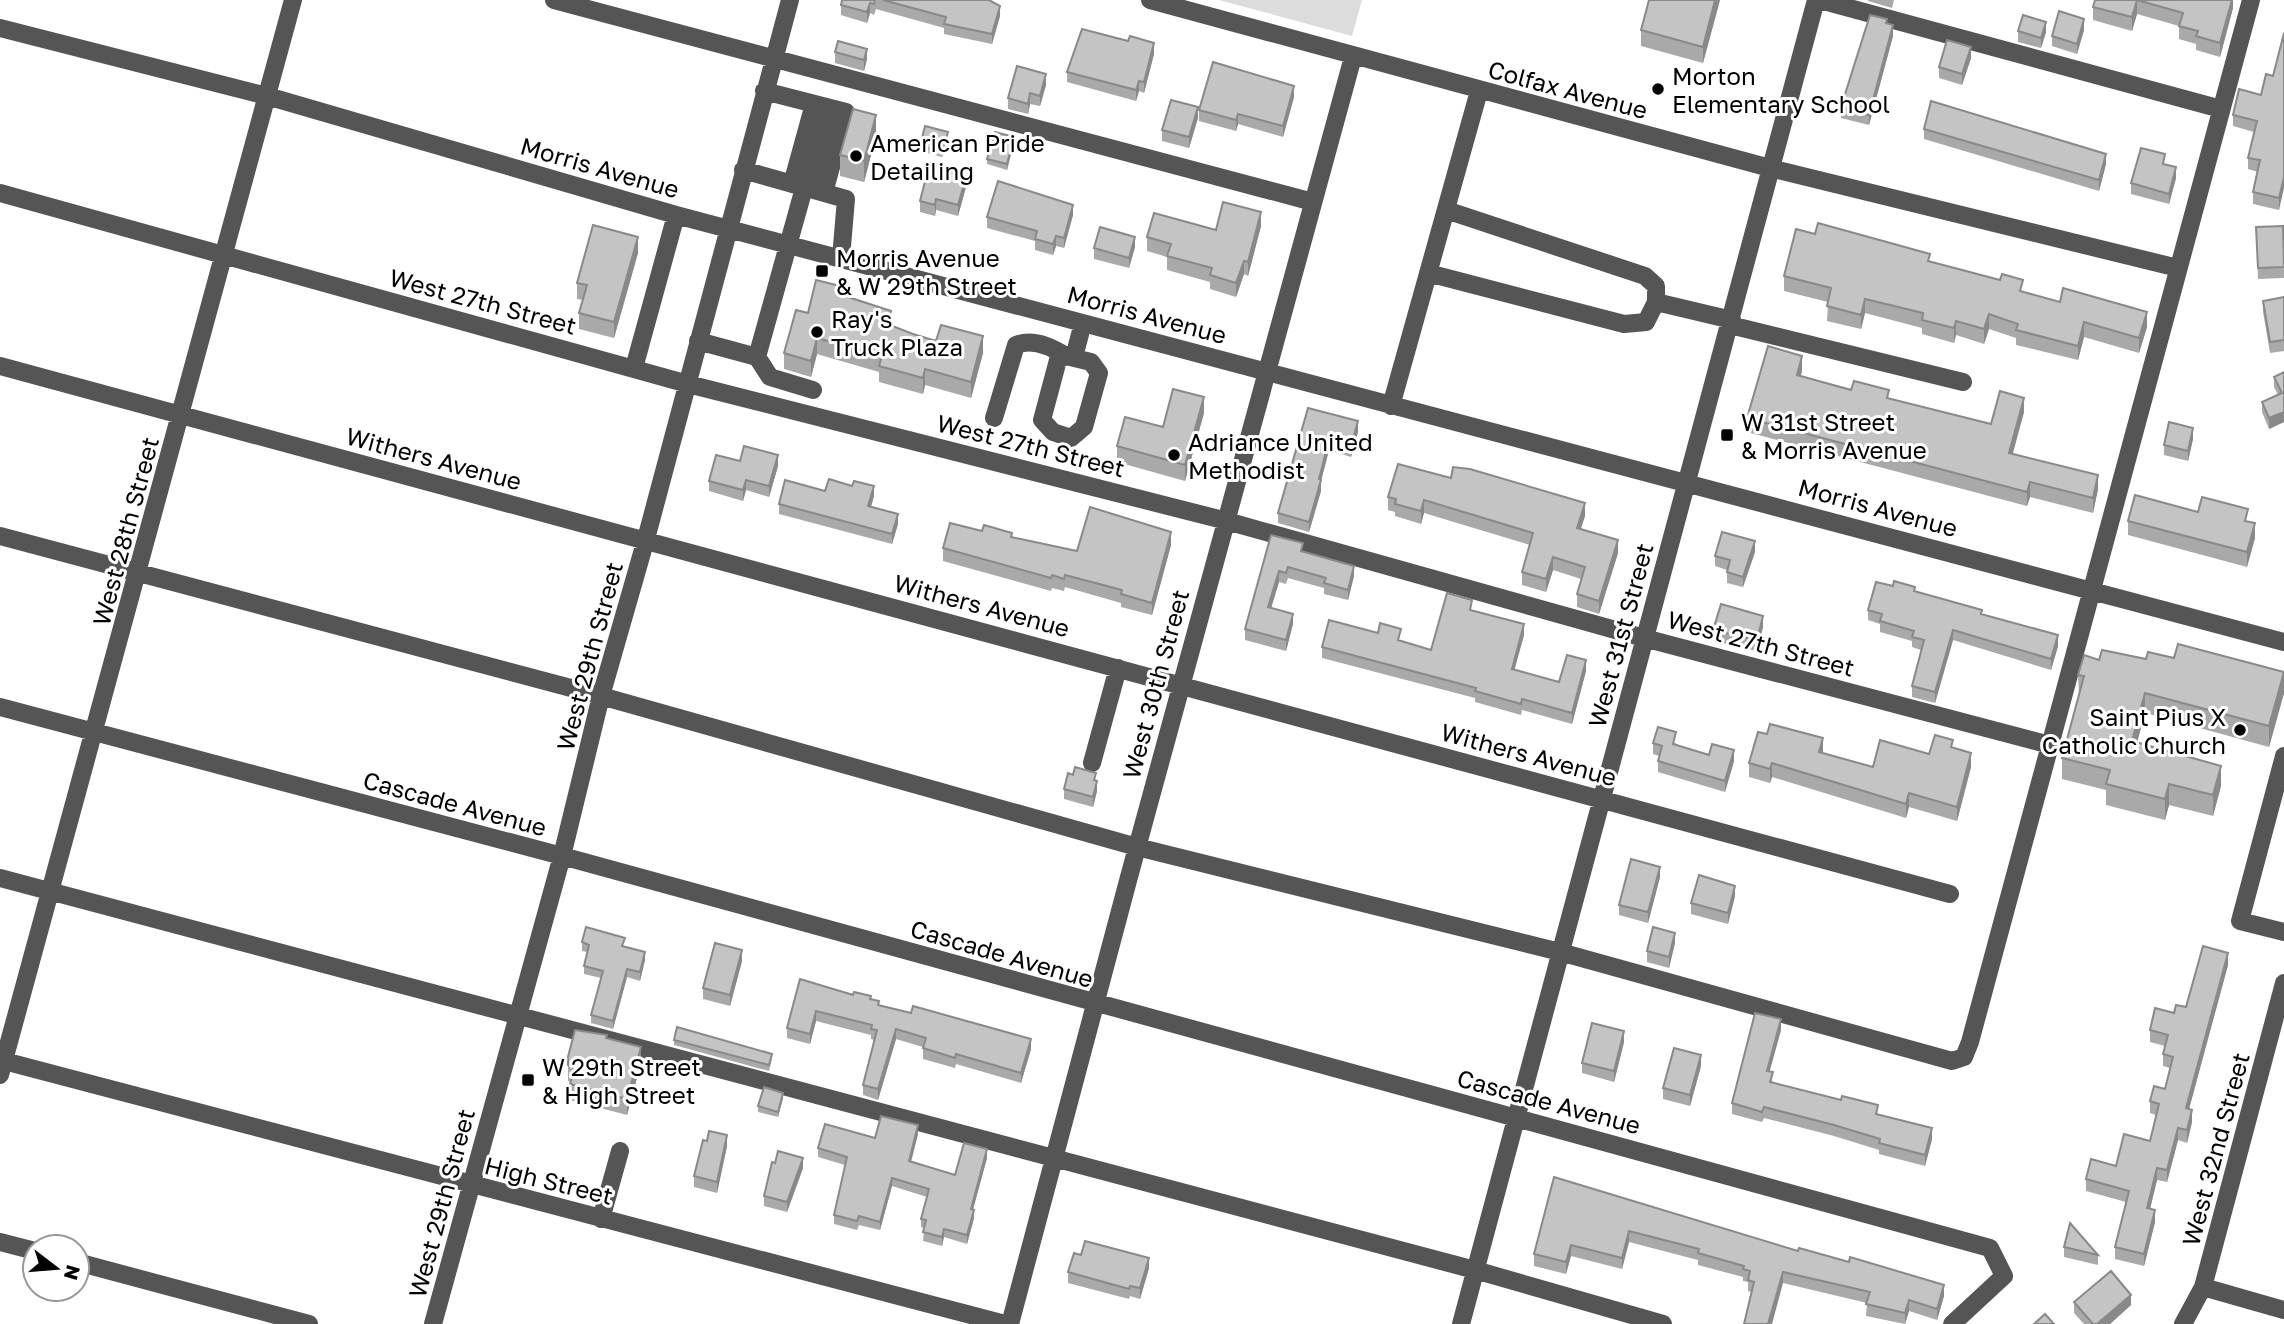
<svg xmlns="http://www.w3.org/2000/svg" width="2284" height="1324" font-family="'Golos Text',sans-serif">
<rect width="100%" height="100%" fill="#fff"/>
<!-- green -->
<path fill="#dcdcdc" d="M1219 0H1362L1352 36Z"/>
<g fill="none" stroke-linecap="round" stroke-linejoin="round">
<!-- minor -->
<path stroke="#555" stroke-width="18" d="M554 0 1313 202
M1150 0 1770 168 2178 268
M1820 0 2221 109
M0 28 267 96 676 215 2284 642
M764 91 846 112 824 193
M743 170 846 199 841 258
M792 184 814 104
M808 189 830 108
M0 193 688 384 1223 520 1644 638 2050 745
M1428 273 1624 324 1646 322 1656 302V286L1645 276 1446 210
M1656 302 1732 320
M1730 325 1963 382
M698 341 757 357 804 188
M1066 356 1091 362 1099 373 1084 427 1071 438 1053 432 1042 420 1058 360Z
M757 357 770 377 813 390
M1074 357 1083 323
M0 366 1950 894
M634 368 676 215
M1391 406 1479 91
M994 418 1016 345C1032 338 1052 347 1066 356
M0 536 601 696 1137 847 1560 952 1952 1061 1964 1057 1970 1042 2251 0
M0 707 562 856 1990 1248 2004 1276 1952 1324
M2284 756 2240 921 2284 932
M1092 763 1118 668
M0 878 1475 1270 1663 1324
M0 1060 1005 1324
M0 1075 293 0
M601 1219 620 1151
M0 1242 35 1251
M77 1262 309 1324
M2203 1287 2284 1310
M433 1324 562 856 601 696 646 539 790 0
M1010 1324C1122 901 1235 479 1353 57
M1461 1324 1816 0
M2183 1324 2203 1287 2284 983"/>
</g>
<!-- wall -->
<path fill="#a9a9a9" d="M842 0H989L1000 16 992 44 944 34V28L876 9 874 15 870 13 867 23 841 15V5Z
M1720 0 1703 63 1641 46V30Z
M1868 0H1894L1892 8 1868 1Z
M2095 0H2233V8L2220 57 2196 50V44L2179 39V26L2137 14 2132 31 2093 20V7Z
M1887 24 1893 36 1869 125 1841 118V107Z
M2084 30 2077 54 2052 46V36Z
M2018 31 2046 32 2041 48 2018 42Z
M2284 33 2279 210 2253 204V192L2258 172 2248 169V158L2254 132 2233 126V115L2261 95 2273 76Z
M1128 41 1154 54 1144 93 1139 91 1136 101 1067 82V72Z
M835 52 867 59 864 71 835 63Z
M1971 58 1962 85 1939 78V67Z
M1046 85 1040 106 1030 104 1028 114 1008 109V98Z
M1294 97 1283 137 1238 124 1236 131 1199 121V110Z
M1198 118 1189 148 1162 141V130Z
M1924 129 2106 164 2099 191 1924 139Z
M876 136 864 182 840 176V155Z
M948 138 942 157 920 151V146Z
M1014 142 1007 170 987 164V159Z
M2165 164 2176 178 2169 204 2131 194V183Z
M966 187 958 216 936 210 935 216 920 212V201Z
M1073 215 1064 248 1056 246 1053 255 1035 250V241L987 228V217Z
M1261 226 1248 276 1244 274 1236 297 1210 289V282L1167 270V257L1147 251V237Z
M2256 227 2284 251V278L2258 279Z
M1135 247 1129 268 1094 259V248Z
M638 253 614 338 579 329V313L583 300 577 299V283Z
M1930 261 2023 292 2147 327 2139 353 2084 337 2078 360 2016 345V338L1989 329 1984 344 1956 335 1954 343 1922 334V328L1865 313 1861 329 1827 321 1828 302 1784 291V276Z
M844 296 891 325 913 334 983 353 971 398 925 385 923 394 879 382V372L817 354 811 377 784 369V353Z
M2284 297V351L2270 353 2263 312V301Z
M1802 371 1800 376 1991 424 2024 412 2012 454 2098 489 2093 513 2030 497 2027 506 1747 432V418Z
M2284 372V422L2269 429 2262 412V402L2278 395 2274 387V377Z
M1308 408 1358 432 1351 457 1329 450 1321 481V491L1309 532 1278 523V513Z
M1204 413 1185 481 1117 462V446L1163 427Z
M2193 439 2188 461 2164 455V445Z
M740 461 778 466 769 497 746 490 743 501 709 491V481Z
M1398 464 1585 516 1580 529 1618 553 1599 614 1577 607V594L1581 579 1553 570 1546 592 1522 585V572L1530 545 1424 513 1421 524 1395 516V512L1388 510V497Z
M825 491 874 496 871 507 898 524 892 544 779 514V504Z
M2198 512 2255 538 2247 567 2128 535V521Z
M982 531 1077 551 1171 545 1152 615 1121 607V603L1065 587 1064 591 1052 588 1051 591 943 561V548Z
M1271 535 1303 552 1354 576 1348 600 1324 594V588L1288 578 1286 584 1279 582 1271 608 1293 624 1286 651 1245 640V629Z
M1755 552 1743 587 1727 583V570L1715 566V556Z
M1915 591 1982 615 2058 646 2051 670 1953 640 1935 703 1912 697V686L1921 650 1912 647V641L1880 632V624L1868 620V610Z
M1472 610 1524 635 1514 669 1559 682 1586 671 1572 724 1522 710 1521 715 1475 702V698L1322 658V647L1400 641 1431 650Z
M1763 627 1757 651 1713 641V630Z
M2099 660 2284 693 2269 747 2145 713 2137 742 2221 786 2213 816 2169 805 2165 820 2106 805V790L2062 779V758L2079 695 2078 675Z
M1653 743H1676V745L1734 761 1725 792 1658 772V761L1659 756 1653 754Z
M1953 748 1971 767 1957 821 1909 807 1906 818 1772 777 1770 783 1749 777V763L1823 753 1873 767 1929 754Z
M1064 789 1097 791 1093 807 1064 799Z
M1660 877 1648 923 1619 915V905Z
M1735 896 1728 924 1691 914V903Z
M582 942 625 946 624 947 645 960 640 981 627 977 613 1029 591 1023V1015L601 978 584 974V966L587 952 582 951Z
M1675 943 1669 968 1647 962V951Z
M742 961 730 1006 703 999V988Z
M2228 965 2189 1109 2192 1122 2187 1143 2178 1140 2167 1182 2157 1180 2150 1209 2155 1222 2144 1266 2115 1259V1247L2126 1202 2086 1191V1179L2116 1166 2150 1141 2156 1115 2150 1113V1101L2165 1089 2170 1068 2163 1066V1054L2165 1046 2150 1042V1030L2174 1013 2186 1007Z
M800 979 871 999 879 1006 1031 1049 1021 1083 956 1064 955 1068 923 1059V1047L896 1039 878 1100 863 1095V1085L874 1040 871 1039V1035L816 1021 810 1044 787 1038V1028Z
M1781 1030 1769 1071 1773 1083 1878 1114 1932 1139 1925 1166 1879 1154V1150L1834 1136 1764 1118 1762 1122 1732 1114V1103Z
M607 1038 641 1063 627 1115 570 1100 571 1082 568 1081V1057Z
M674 1040 772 1059 769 1071 674 1045Z
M1624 1042 1614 1082 1582 1073V1063Z
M1701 1066 1690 1106 1663 1099V1088Z
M783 1098 778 1117 758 1112V1106Z
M918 1134 911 1162 955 1175 987 1158 973 1209 974 1218 967 1244 944 1237 942 1246 923 1241 924 1228 921 1227V1219L927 1197 892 1186 880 1230 859 1225 857 1230 834 1224V1215L845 1165 818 1157V1148L875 1138Z
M727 1146 717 1193 694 1187V1176Z
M803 1168 787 1212 764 1206V1196Z
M1554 1177 1944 1296 1937 1320 1909 1311 1905 1324 1866 1316 1867 1303 1783 1283 1751 1292 1748 1291V1282L1743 1281V1277L1698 1265V1260L1629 1242 1622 1269 1571 1256 1566 1274 1534 1266V1254Z
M2064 1247 2098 1255V1265L2064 1257Z
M1149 1268 1140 1299 1130 1296 1129 1299 1068 1283V1272Z
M2074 1302 2131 1305 2110 1324H2084L2074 1313Z"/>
<!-- shaded-wall -->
<path fill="#898989" d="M1715 0H1720L1703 63V47Z
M2137 0V14L2132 31V17Z
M2232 0H2233V8L2220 57V43Z
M870 3V13L867 23V12Z
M1000 6V16L992 44V34Z
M2084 19V30L2077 54V44Z
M2046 22V32L2041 48V38Z
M1893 25V36L1869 125V115Z
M1154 43V54L1144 93V82Z
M1971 47V58L1962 85V74Z
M867 49V59L864 71V60Z
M1046 74V85L1040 106V96Z
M1139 81V91L1136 101V90Z
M1294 86V97L1283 137V126Z
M1030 93V104L1028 114V104Z
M1198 107V118L1189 148V137Z
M1238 114V124L1236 131V120Z
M876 115V136L864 182V161Z
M948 132V138L942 157V152Z
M1014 137V142L1007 170V164Z
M2106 154V164L2099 191V180Z
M2176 167V178L2169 204V194Z
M966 177V187L958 216V205Z
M2284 177V188L2279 210V198Z
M936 199V210L935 216V205Z
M1073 205V215L1064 248V238Z
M1261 212V226L1248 276V262Z
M1056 236V246L1053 255V244Z
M638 237V253L614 338V322Z
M1135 237V247L1129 268V258Z
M1244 261V274L1236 297V283Z
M1865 299V313L1861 329V315Z
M891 311V327L887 324Z
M2147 312V327L2139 353V338Z
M1989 314V329L1984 344V329Z
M1956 321V335L1954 343V328Z
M2084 322V337L2078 360V346Z
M983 336V353L971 398V382Z
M817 338V354L811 377V361Z
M1802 356V371L1797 390V375Z
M925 369V385L923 394V378Z
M1204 397V413L1185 481V465Z
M2024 398V412L2009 468V453Z
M2284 412V422L2269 429V418Z
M1358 421V432L1351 457V446Z
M2193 428V439L2188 461V451Z
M1329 440V450L1321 481V491L1309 532V522Z
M778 455V466L769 497V486Z
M2098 475V489L2093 513V498Z
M746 480V490L743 501V490Z
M2030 482V497L2027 506V492Z
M874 486V496L868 516V506Z
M1424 500V513L1421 524V511Z
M1585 503V516L1577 541V528Z
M898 514V524L892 544V534Z
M2255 523V538L2247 567V552Z
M1171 532V545L1152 615V603Z
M1618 540V553L1599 614V601Z
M1755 541V552L1743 587V577Z
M1553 557V570L1546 592V579Z
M1354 566V576L1348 600V590Z
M1279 571V582L1268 618V607Z
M1293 614V624L1286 651V640Z
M1763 616V627L1757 651V640Z
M1524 624V635L1512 679V669Z
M1953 630V640L1935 703V692Z
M2058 635V646L2051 670V659Z
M1586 660V671L1572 724V713Z
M2284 672V693L2269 747V726Z
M2145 693V713L2132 761V741Z
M1823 738V752H1819Z
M1734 750V761L1725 792V781Z
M1971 753V767L1957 821V807Z
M1772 763V777L1770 783V769Z
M2221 766V786L2213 816V795Z
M1097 781V791L1093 807V797Z
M2169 784V805L2165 820V799Z
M1909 793V807L1906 818V804Z
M1660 867V877L1648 923V912Z
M1735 886V896L1728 924V913Z
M1675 933V943L1669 968V957Z
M742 950V961L730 1006V995Z
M645 952V960L640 981V972Z
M2228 953V965L2186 1120V1108Z
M627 969V977L613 1029V1021Z
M816 1011V1021L810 1044V1034Z
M1781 1019V1030L1767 1081V1071Z
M896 1029V1039L878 1100V1089Z
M1624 1031V1042L1614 1082V1071Z
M1031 1039V1049L1021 1083V1073Z
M641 1047V1063L627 1115V1099Z
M1701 1055V1066L1690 1106V1095Z
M783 1093V1098L778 1117V1112Z
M2192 1110V1122L2187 1143V1130Z
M918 1125V1134L909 1169V1161Z
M1932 1128V1139L1925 1166V1155Z
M2178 1128V1140L2167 1182V1170Z
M727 1135V1146L717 1193V1182Z
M987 1149V1158L971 1217V1209Z
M803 1158V1168L787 1212V1202Z
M2157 1168V1180L2147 1221V1208Z
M892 1178V1186L880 1230V1222Z
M974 1210V1218L967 1244V1235Z
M2155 1210V1222L2144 1266V1254Z
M944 1229V1237L942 1246V1237Z
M1629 1231V1242L1622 1269V1258Z
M1571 1245V1256L1566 1274V1262Z
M1149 1258V1268L1140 1299V1288Z
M1783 1272V1283L1772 1324H1768Z
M1944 1285V1296L1937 1320V1309Z
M2131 1295V1305L2110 1324H2097Z
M1909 1300V1311L1905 1324V1313Z"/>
<!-- building -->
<path fill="#c4c4c4" stroke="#898989" stroke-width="2" d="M842 0H875L874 4 870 3 867 12 841 5Z
M883 0H989L1000 6 992 34 944 24 946 17Z
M1649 0H1715L1703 47 1641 30Z
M2095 0H2232L2220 43 2196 36 2198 31 2179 26 2183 13 2137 0 2132 17 2093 7Z
M2059 11 2084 19 2077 44 2052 36Z
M1870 15 1887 19 1886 23 1893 25 1869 115 1841 107Z
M2023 15 2046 22 2041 38 2018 31Z
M1082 29 1128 41 1130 36 1154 43 1144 82 1139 81 1136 90 1067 72Z
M2284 33V177L2279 198 2253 192 2260 160 2248 158 2257 121 2233 115 2239 89 2261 95 2266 74 2273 76Z
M1947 40 1971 47 1962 74 1939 67Z
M838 41 867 49 864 60 835 52Z
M1213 62 1294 86 1283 126 1238 114 1236 120 1199 110Z
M1017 66 1046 74 1040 96 1030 93 1028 104 1008 98Z
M1171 100 1198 107 1189 137 1162 130Z
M1931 101 2106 154 2099 180 1924 129Z
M853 109 876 115 864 161 840 155Z
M925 126 948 132 942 152 920 146Z
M995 132 1014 137 1007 164 987 159Z
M2141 148 2165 154 2163 164 2176 167 2169 194 2131 183Z
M929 166 966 177 958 205 936 199 935 205 920 201Z
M998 181 1073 205 1064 238 1056 236 1053 244 1035 239 1037 231 987 217Z
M1223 202 1261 212 1248 262 1244 261 1236 283 1210 275 1212 268 1167 256 1171 244 1147 237 1154 213 1216 230Z
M1818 223 1930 254 1928 261 2000 280 2002 274 2023 280 2020 291 2060 302 2063 288 2147 312 2139 338 2084 322 2078 346 2016 330 2018 324 1989 314 1984 329 1956 321 1954 328 1922 320 1923 313 1865 299 1861 315 1827 306 1831 288 1784 276 1796 229 1815 234Z
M593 225 638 237 614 322 579 313 587 285 577 283Z
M2283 226 2284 267 2258 268 2256 227Z
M1100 227 1135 237 1129 258 1094 248Z
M816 280 844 287 842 295 891 311 887 324 913 334 936 341 941 325 983 336 971 382 925 369 923 378 879 366 882 356 817 338 811 361 784 353 796 310 808 313Z
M2284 297V340L2270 342 2263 301Z
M1768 346 1802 356 1797 375 1851 390 1854 381 1889 390 1887 398 1991 424 2000 391 2024 398 2009 453 2098 475 2093 498 2030 482 2027 492 1747 418Z
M2284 372V412L2269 418 2262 402 2282 393 2274 377Z
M1173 389 1204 397 1185 465 1117 446 1125 417 1163 427Z
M1308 408 1358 421 1351 446 1329 440 1319 479 1321 480 1309 522 1278 513Z
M2169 422 2193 428 2188 451 2164 445Z
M744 446 778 455 769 486 746 480 743 490 709 481 716 455 740 461Z
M1398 464 1451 478 1453 467 1470 469 1585 503 1577 528 1618 540 1599 601 1577 594 1585 567 1553 557 1546 579 1522 572 1533 533 1424 500 1421 511 1395 504 1396 499 1388 497Z
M829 479 852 486 854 481 874 486 868 506 898 514 892 534 779 504 785 480 825 491Z
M2135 495 2198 512 2202 497 2248 509 2245 521 2255 523 2247 552 2128 521Z
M1090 507 1171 532 1152 603 1121 594 1122 590 1065 575 1064 579 1052 575 1051 578 943 548 950 523 982 531 984 525 1012 533 1011 537 1077 551Z
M1722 532 1755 541 1743 577 1727 572 1730 560 1715 556Z
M1271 535 1303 543 1301 551 1354 566 1348 590 1324 583 1326 578 1288 567 1286 573 1279 571 1268 607 1293 614 1286 640 1245 629Z
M1894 581 1915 587 1914 591 1982 610 1981 614 2058 635 2051 659 1953 630 1935 692 1912 686 1924 640 1912 637 1914 631 1880 621 1882 614 1868 610 1876 582 1893 586Z
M1447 593 1472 600 1470 610 1524 624 1512 669 1559 682 1567 655 1586 660 1572 713 1522 699 1521 704 1475 691 1476 688 1322 647 1329 620 1378 633 1380 623 1401 629 1398 640 1431 650Z
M1721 604 1763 616 1757 640 1713 630Z
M2178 644 2284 672 2269 726 2145 693 2132 741 2221 766 2213 795 2169 784 2165 799 2106 784 2110 770 2062 758 2084 676 2078 675 2084 655 2099 660 2102 650 2146 659 2148 652 2174 658Z
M1770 724 1823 738 1819 752 1873 767 1880 740 1929 754 1935 735 1953 740 1951 747 1971 753 1957 807 1909 793 1906 804 1772 763 1770 769 1749 763 1758 732 1767 734Z
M1658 727 1676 732 1673 744 1709 755 1712 744 1734 750 1725 781 1658 761 1662 746 1653 743Z
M1075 767 1096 773 1094 780 1097 781 1093 797 1064 789 1068 773 1073 775Z
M1631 859 1660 867 1648 912 1619 905Z
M1699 875 1735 886 1728 913 1691 903Z
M586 927 625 938 622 946 645 952 640 972 627 969 613 1021 591 1015 603 971 584 966 589 945 582 942Z
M1653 927 1675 933 1669 957 1647 951Z
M715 943 742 950 730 995 703 988Z
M2203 946 2228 953 2186 1108 2192 1110 2187 1130 2178 1128 2167 1170 2157 1168 2147 1208 2155 1210 2144 1254 2115 1247 2129 1191 2086 1179 2091 1159 2116 1166 2124 1134 2150 1141 2159 1104 2150 1101 2154 1086 2165 1089 2173 1057 2163 1054 2168 1035 2150 1030 2155 1008 2174 1013 2176 1005 2186 1007Z
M800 979 853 995 854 992 871 996 870 999 879 1001 878 1005 911 1013 913 1006 1031 1039 1021 1073 956 1054 955 1058 923 1048 926 1038 896 1029 878 1089 863 1085 877 1030 871 1029 872 1025 816 1011 810 1034 787 1028Z
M1755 1013 1781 1019 1767 1071 1773 1072 1770 1082 1841 1100 1842 1096 1878 1105 1876 1114 1932 1128 1925 1155 1879 1143 1880 1139 1834 1125 1764 1107 1762 1112 1732 1103Z
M1592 1023 1624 1031 1614 1071 1582 1063Z
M677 1027 772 1054 769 1065 674 1040Z
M575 1030 607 1035 606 1038 641 1047 627 1099 570 1084 575 1067 568 1065V1057Z
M1674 1048 1701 1055 1690 1095 1663 1088Z
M764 1087 783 1093 778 1112 758 1106Z
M881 1116 918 1125 909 1161 955 1175 964 1143 987 1149 971 1209 974 1210 967 1235 944 1229 942 1237 923 1232 926 1220 921 1219 929 1189 892 1178 880 1222 859 1216 857 1221 834 1215 847 1157 818 1148 825 1124 875 1138Z
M709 1131 727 1135 717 1182 694 1176 703 1140 707 1141Z
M778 1151 803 1158 787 1202 764 1196 772 1162 775 1163Z
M1554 1177 1798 1251 1799 1248 1849 1262 1850 1257 1944 1285 1937 1309 1909 1300 1905 1313 1866 1304 1870 1292 1783 1272 1768 1324H1744L1754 1282 1748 1280 1750 1271 1743 1269 1744 1266 1698 1253 1699 1249 1629 1231 1622 1258 1571 1245 1566 1262 1534 1254Z
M2070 1223 2098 1255 2064 1247Z
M1085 1241 1149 1258 1140 1288 1130 1286 1129 1289 1068 1272 1074 1253 1081 1255Z
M2111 1271 2131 1295 2097 1324H2093L2074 1302Z
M2045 1314 2054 1324H2034Z"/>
<!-- markers -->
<g fill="#000" stroke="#fff" stroke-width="2.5">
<circle cx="1658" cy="89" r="7"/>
<circle cx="856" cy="156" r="7"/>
<rect x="815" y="264" width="14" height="14" rx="3.5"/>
<circle cx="817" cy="332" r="7"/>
<rect x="1720" y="428" width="14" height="14" rx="3.5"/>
<circle cx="1174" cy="455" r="7"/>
<circle cx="2240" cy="730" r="7"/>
<rect x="521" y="1073" width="14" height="14" rx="3.5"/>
</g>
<g text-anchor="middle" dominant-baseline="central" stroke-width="6" stroke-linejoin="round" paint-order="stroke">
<!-- poi labels -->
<g font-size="24" fill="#000" stroke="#fff" text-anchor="start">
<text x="1672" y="75">Morton<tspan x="1672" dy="28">Elementary School</tspan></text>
<text x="870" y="142">American Pride<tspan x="870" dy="28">Detailing</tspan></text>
<text x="836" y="257">Morris Avenue<tspan x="836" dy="28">&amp; W 29th Street</tspan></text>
<text x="831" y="318">Ray's<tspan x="831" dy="28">Truck Plaza</tspan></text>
<text x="1741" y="421">W 31st Street<tspan x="1741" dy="28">&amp; Morris Avenue</tspan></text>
<text x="1188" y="441">Adriance United<tspan x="1188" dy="28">Methodist</tspan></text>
<text x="2226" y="716" text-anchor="end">Saint Pius X<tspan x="2226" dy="28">Catholic Church</tspan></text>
<text x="542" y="1066">W 29th Street<tspan x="542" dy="28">&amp; High Street</tspan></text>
</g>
<!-- street labels -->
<g font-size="24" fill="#000" stroke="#fff">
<text transform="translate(1568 89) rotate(15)">Colfax Avenue</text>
<text transform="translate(600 167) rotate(16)">Morris Avenue</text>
<text transform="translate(483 301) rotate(15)">West 27th Street</text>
<text transform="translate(1147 314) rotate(15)">Morris Avenue</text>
<text transform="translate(1031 445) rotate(14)">West 27th Street</text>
<text transform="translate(434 458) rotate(15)">Withers Avenue</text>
<text transform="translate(1878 507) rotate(15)">Morris Avenue</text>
<text transform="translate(125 531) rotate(-75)">West 28th Street</text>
<text transform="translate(982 605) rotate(15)">Withers Avenue</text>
<text transform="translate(1620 635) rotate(-75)">West 31st Street</text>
<text transform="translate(1761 643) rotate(15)">West 27th Street</text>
<text transform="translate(589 656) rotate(-75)">West 29th Street</text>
<text transform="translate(1155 684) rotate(-75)">West 30th Street</text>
<text transform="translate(1529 754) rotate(15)">Withers Avenue</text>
<text transform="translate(455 803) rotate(15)">Cascade Avenue</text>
<text transform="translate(1002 953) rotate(16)">Cascade Avenue</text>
<text transform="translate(1549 1101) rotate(15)">Cascade Avenue</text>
<text transform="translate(2215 1149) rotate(-75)">West 32nd Street</text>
<text transform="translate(549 1180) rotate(14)">High Street</text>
<text transform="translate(441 1203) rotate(-75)">West 29th Street</text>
</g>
</g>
<!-- north arrow -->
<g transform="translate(56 1268) rotate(106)"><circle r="33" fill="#ffffff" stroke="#999999" stroke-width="2"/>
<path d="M0-5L12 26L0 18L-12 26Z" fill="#000000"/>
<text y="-10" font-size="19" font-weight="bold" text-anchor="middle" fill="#000000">N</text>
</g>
</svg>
